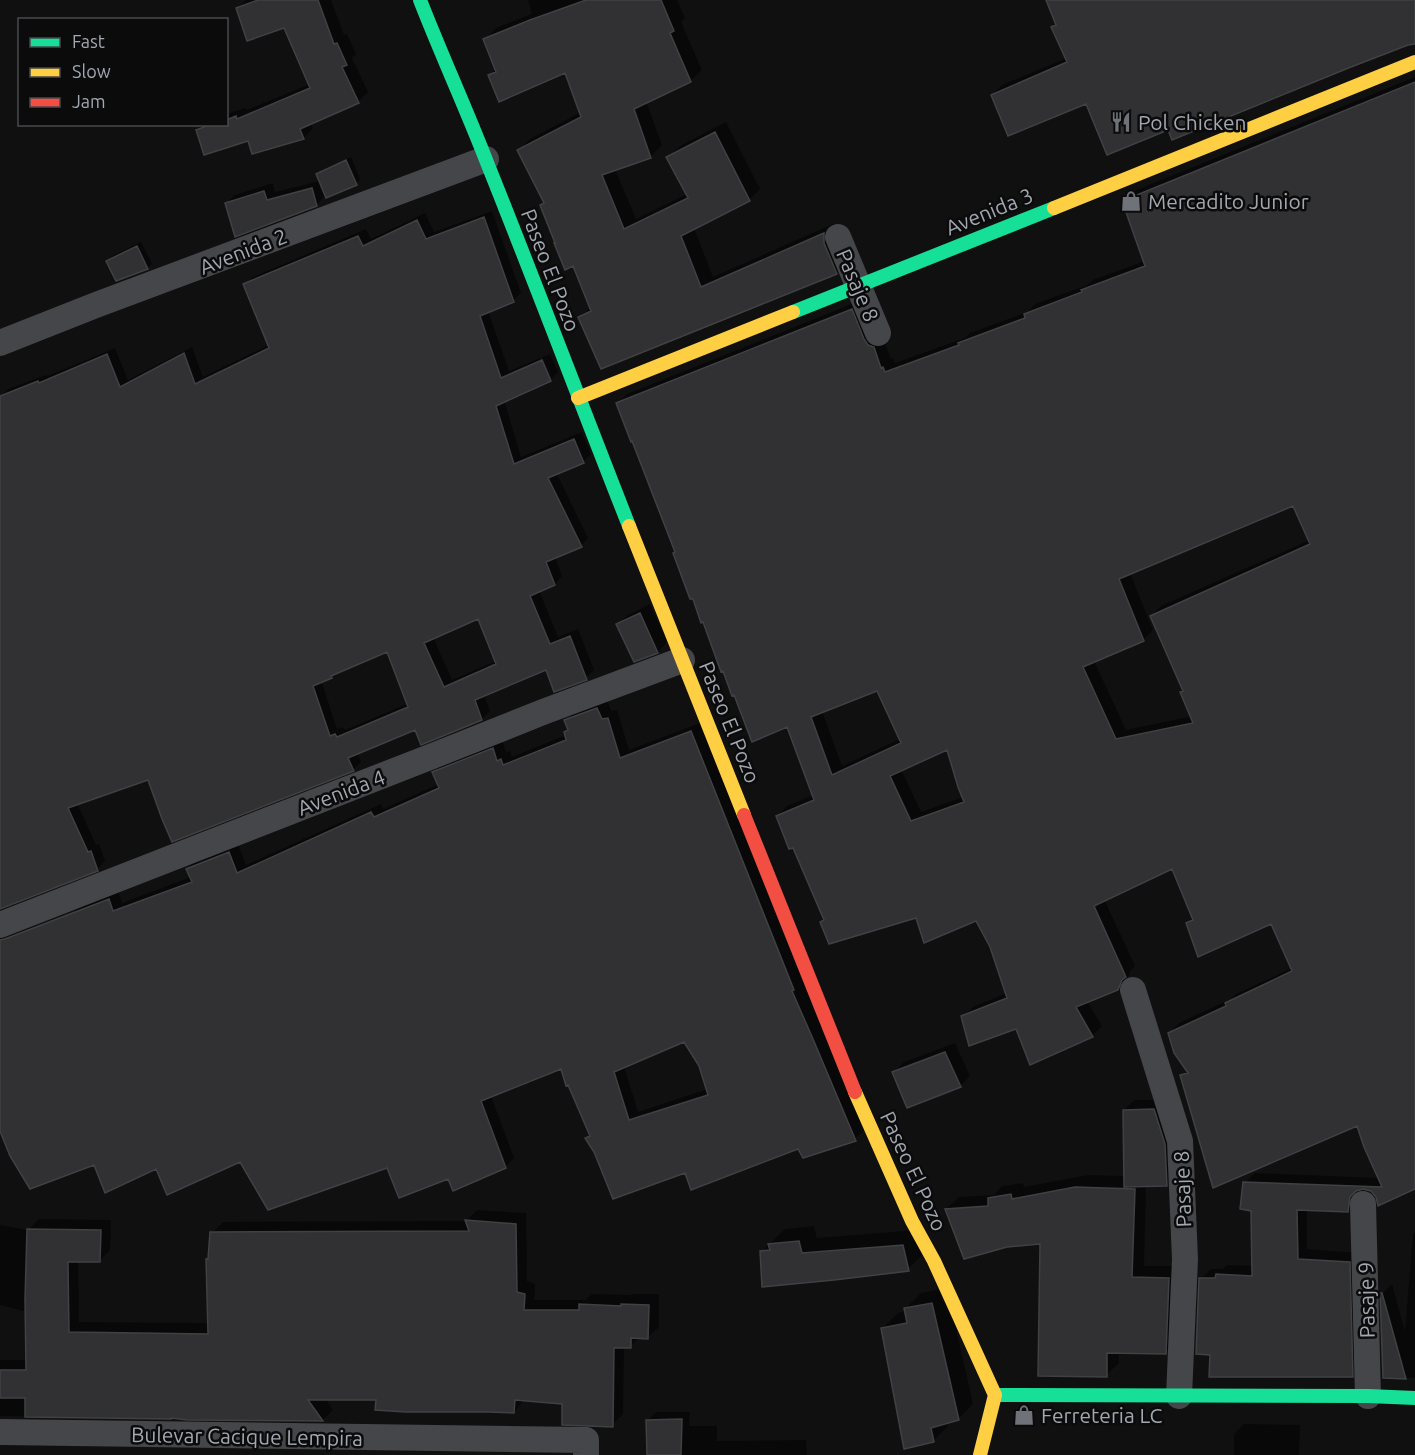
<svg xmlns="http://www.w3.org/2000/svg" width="1415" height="1455" font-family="Ubuntu,sans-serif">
<rect width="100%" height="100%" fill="#101011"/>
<!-- shadow -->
<path fill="#0007" fill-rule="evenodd" d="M246 0H331L344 35 347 34 356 54 352 58 368 92 358 102 311 123 313 128 304 138 253 152 249 139 198 130 203 124H226V114L246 108 247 110 310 84 285 26 237 8Z
M528 0H677L685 18 681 22 702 70 690 81 646 101 662 145 651 156 615 169 636 219 687 194 668 157 680 146 726 122 760 189 749 200 694 228 713 277 835 223V231L848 262 836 273 580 317 591 307 574 264 541 205 545 202 519 150 530 139 581 112 566 71 490 75 496 69 485 40 496 28 532 14Z
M1048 0H1415V42L1169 128 1086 102 992 95 1002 85 1067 58 1053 27 1057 23Z
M1415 77V1188L1377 1195 1370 1189H1359L1357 1201 1348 1211 1307 1209V1249L1359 1253 1362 1366 1352 1376 1212 1353 1201 1279 1211 1269H1223L1227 1265 1254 1266 1253 1209 1245 1183 1255 1173 1379 1178 1358 1124 1182 1076 1187 1070 1169 1033 1179 1023 1231 999 1236 994 1292 968 1272 922 1188 923 1194 917 1173 867 1104 899 1135 966 1130 971 1128 978 1118 988 1087 1001 1102 1026 1092 1036 1017 1027 963 1017 973 1007 1007 993 991 946 977 919 917 916 825 919 793 846 777 816 787 806 814 795 788 725 735 693 676 552 617 404 627 394 862 300 883 337 891 359 893 358 895 363 965 338 970 333 1028 312 1035 304 1088 285 1093 280 1145 261 1124 201 1134 191ZM1294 504 1310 540 1161 606 1151 616 1184 690 1192 716 1126 730 1094 661 1143 640 1153 630 1130 573ZM877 689 900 739 842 766 822 711ZM948 747 963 797 921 812 901 769Z
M351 157 360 179 356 184 326 195 316 205 226 203 235 195 273 183 275 192 320 181 318 174 322 170Z
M492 211 521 293 513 301 488 311 509 371 540 358 548 379H552L542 357 550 354 558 372 550 380 504 400 521 457 582 432 591 454 583 462 556 472 588 538 581 546 555 557 562 576 555 584 539 590 558 637 578 629 594 670 586 678 547 668 484 695 490 711 482 719 422 743 416 728 357 753 361 762 353 770 148 778 77 803 96 845 99 844 105 861 97 869 0 908V397L8 389 46 375 47 376 115 348 128 380 192 347 203 377 269 345 245 285 253 277 366 229 371 239 425 213 434 232ZM478 617 496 661 452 680 433 637ZM388 650 409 703 345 730 343 727 337 729 321 680 331 676 335 673Z
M141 242 152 264 147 268 108 261 112 256Z
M650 604 667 642 658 652 635 660 618 625 628 615Z
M607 699 611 711 617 710 629 750 700 723 864 1130 855 1139 799 1147 686 1171 595 1152 587 1138 591 1134 562 1067 491 1096 514 1158 505 1167 449 1177 388 1166 241 1160 157 1167 95 1164 0 1130V960L72 914 81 905 118 891 122 903 191 877 187 869 196 860 238 844 246 865 381 804 383 809 439 784 434 773 443 763 502 740 506 752 510 751 512 757 566 735 565 732 569 729 566 721 575 711ZM685 1040 700 1066 708 1089 638 1112 624 1066Z
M955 1043 970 1076 960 1086 894 1072 904 1062Z
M1134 1100H1164L1176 1174 1166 1184 1146 1185 1144 1266H1181L1178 1340 1165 1352H1119V1363L1106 1375 1042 1243 946 1209 959 1197 994 1195 1002 1186 1023 1183 1024 1187 1088 1175 1125 1176 1124 1110Z
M477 1210 526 1213 527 1281 535 1284 534 1300H586L592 1294 632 1295 633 1294H659V1327L648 1337H640L630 1346H624L623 1414 612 1425 563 1403 525 1399 514 1412 378 1398H325L333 1410 323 1420 0 1416V1360H27V1312L0 1305V1225L28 1230 39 1219 111 1220 110 1250 99 1261 78 1260 79 1322 209 1323V1258L212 1233 223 1222 466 1221Z
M814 1226 817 1238 917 1230 923 1254 908 1269 761 1252 785 1229Z
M1415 1232V1378L1384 1376 1382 1294 1392 1284 1405 1331 1413 1234Z
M947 1288 973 1404 958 1419 947 1422 948 1426 933 1441 883 1328 898 1313 906 1311V1308L921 1293Z
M656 1412H690L689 1426H717V1441L806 1440 807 1455H648V1420Z
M1244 1424 1300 1425 1299 1455H1234V1434Z"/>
<!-- building -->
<path fill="#313133" stroke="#404144" stroke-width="1.5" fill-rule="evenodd" d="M258 0H318L334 44 337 43 347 65 342 67 359 103 300 129 304 139 252 154 248 141 204 155 196 130 212 124H226V120L236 116 237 119 310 88 284 28 247 41 236 8Z
M586 0H661L674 31 670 33 691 82 634 109 651 158 602 175 624 229 688 198 666 157 715 132 750 201 681 236 701 287 824 233V243L837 274 601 369 578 317 591 311 573 266 565 270 554 243H555L540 205 544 203 517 150 581 117 565 73 499 102 488 75 496 72 483 39 530 20Z
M1046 0H1415V44L1408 45 1351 67 1172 140 1168 130 1107 155 1086 104 1008 136 991 95 1067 62 1051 27 1056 25Z
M1415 82V1189L1378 1206 1376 1197 1371 1191 1363 1189 1356 1191 1350 1197 1348 1212 1297 1210 1298 1259 1350 1262 1353 1377H1209L1210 1355 1196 1354 1199 1278H1215L1216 1274 1252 1276 1251 1211 1240 1209 1243 1182 1382 1187 1364 1147 1357 1126 1213 1188 1180 1075 1188 1073 1174 1053 1168 1033 1226 1006 1225 1003 1292 971 1271 924 1198 957 1186 923 1193 920 1172 869 1094 906 1126 977 1122 980 1118 990 1076 1007 1093 1037 1030 1065 1016 1029 969 1046 961 1016 1007 998 990 947 976 921 924 943 916 918 829 944 820 922 824 920 793 848 789 849 776 816 814 800 787 727 752 742 734 695 732 696 723 671 721 672 703 622 701 623 693 599H690L673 553 675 552 632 441 631 442 616 403 852 309 864 339 868 345 874 347 881 368 883 367 885 372 959 345 958 343 1025 318 1024 314 1082 292 1081 290 1145 266 1122 201ZM1293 506 1310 544 1150 616 1183 691 1180 692 1193 723 1116 739 1083 667 1144 641 1119 579ZM877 691 901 743 832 775 811 717ZM947 750 958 787 964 802 911 821 890 776Z
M346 160 357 185 326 198 316 174Z
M312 188 317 206 235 237 225 203 264 191 267 200Z
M484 217 514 302 480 316 501 378 542 360 551 381 496 406 514 464 574 439 584 463 548 478 582 547 546 562 555 585 530 596 550 644 570 636 587 680 554 692 546 670 475 700 482 720 421 745 415 730 348 758 354 771 172 842 162 819 148 780 68 808 88 852 91 851 98 871 0 909V396L38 381 39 383 107 354 120 387 184 353 195 384 269 348 243 284 358 236 363 246 417 220 426 239ZM478 619 496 664 444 687 424 643ZM387 652 408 707 337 737 335 734 330 736 313 686 332 678 331 676Z
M137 246 148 269 116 281 106 261Z
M640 613 658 653 634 662 616 624Z
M597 708 602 719 608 718 620 758 691 731 794 990 792 991 813 1039 856 1141 803 1158 798 1149 691 1190 685 1173 613 1199 594 1152 585 1138 590 1136 568 1085 566 1086 561 1069 481 1101 506 1168 453 1191 448 1179 399 1198 387 1168 268 1210 240 1162 167 1195 156 1169 105 1193 94 1165 30 1189 10 1156 0 1131V940L5 939 109 899 113 911 192 882 186 869 229 852 237 873 371 812 374 817 439 788 432 772 493 748 497 761 501 759 503 765 566 740 564 732 568 730 564 720ZM684 1042 699 1066 708 1095 629 1120 614 1072Z
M945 1052 961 1087 907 1108 892 1072Z
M1154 1109 1165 1144 1167 1186 1124 1187 1123 1110Z
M1075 1187 1135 1189 1132 1277 1169 1278 1166 1354 1107 1353V1377L1038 1376 1040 1244 1007 1247 964 1259 945 1209 988 1206V1198L1011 1194 1012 1199Z
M465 1220 516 1224 517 1292 525 1294 524 1310H579V1304L621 1306V1304L649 1305 648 1339 631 1338V1348H614L613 1427 562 1425V1404L515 1400 514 1413 488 1412H406L375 1410 376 1400H308L323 1421 187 1420 171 1418V1419L25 1417V1398H0V1370H26L25 1300 27 1229 101 1230 100 1262H68L69 1332 208 1334 206 1259H208L210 1232 469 1231Z
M799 1241 802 1253 903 1245 909 1271 834 1280 762 1287 760 1251 770 1250 768 1244Z
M1380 1293H1382L1406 1379 1383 1378Z
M932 1303 959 1420 931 1428 934 1442 904 1449 881 1328 907 1323 904 1308Z
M682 1419 681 1455H647L646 1420Z"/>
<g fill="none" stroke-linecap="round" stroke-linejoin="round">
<!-- street -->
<path stroke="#454649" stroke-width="26" d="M838 237 878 333
M0 343 96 305 486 159
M0 925 425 759 543 712 682 660
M1133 990 1180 1141 1185 1259 1179 1396
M1363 1204 1368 1396
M0 1432 586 1440V1455"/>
<!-- fast -->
<path stroke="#16e098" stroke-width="14" d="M420 0C441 54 465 106 486 160 535 282 581 404 629 526
M793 312 1054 208
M995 1395 1368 1396 1415 1398"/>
<!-- slow -->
<path stroke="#ffcf43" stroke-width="14" d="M1054 208 1415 62
M578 398 793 312
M629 526 744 815
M855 1092 912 1221 934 1261 995 1395 980 1455"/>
<!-- jam -->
<path stroke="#f24e42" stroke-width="14" d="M744 815 855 1092"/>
</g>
<!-- icons -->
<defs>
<g id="restaurant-bare" transform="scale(1.62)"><path d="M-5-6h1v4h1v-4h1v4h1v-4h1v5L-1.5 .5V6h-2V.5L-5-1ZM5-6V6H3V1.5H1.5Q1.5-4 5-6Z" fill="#6f7279" stroke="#0b0b0c" stroke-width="2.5" paint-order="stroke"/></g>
<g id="shop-bare" transform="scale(1.62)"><path d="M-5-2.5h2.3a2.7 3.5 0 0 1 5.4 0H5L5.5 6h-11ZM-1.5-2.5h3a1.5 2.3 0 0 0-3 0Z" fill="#6f7279" stroke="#0b0b0c" stroke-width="2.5" paint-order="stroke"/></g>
</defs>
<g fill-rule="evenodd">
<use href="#restaurant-bare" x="1121" y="122"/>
<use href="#shop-bare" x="1131" y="201"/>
<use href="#shop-bare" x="1024" y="1415"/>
</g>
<g text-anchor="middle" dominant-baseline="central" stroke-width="5" stroke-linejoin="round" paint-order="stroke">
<!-- poi labels -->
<g font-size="21" fill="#a2a7b1" stroke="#0b0b0c" text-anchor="start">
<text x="1138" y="122">Pol Chicken</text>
<text x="1148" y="201">Mercadito Junior</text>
<text x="1041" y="1415">Ferreteria LC</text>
</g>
<!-- street labels -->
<g font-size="21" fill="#a2a7b1" stroke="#0b0b0c">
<text transform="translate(989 211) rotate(-22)">Avenida 3</text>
<text transform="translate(243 251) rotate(-21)">Avenida 2</text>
<text transform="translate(551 270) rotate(69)">Paseo El Pozo</text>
<text transform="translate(858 285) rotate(67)">Pasaje 8</text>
<text transform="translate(730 722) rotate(68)">Paseo El Pozo</text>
<text transform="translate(341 792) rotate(-21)">Avenida 4</text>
<text transform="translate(914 1171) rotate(65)">Paseo El Pozo</text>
<text transform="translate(1182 1189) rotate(-92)">Pasaje 8</text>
<text transform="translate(1366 1300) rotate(-91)">Pasaje 9</text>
<text transform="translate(247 1436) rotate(1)">Bulevar Cacique Lempira</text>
</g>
</g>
<!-- legend -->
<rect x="18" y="18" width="210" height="108" fill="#0b0b0c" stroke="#47494e" stroke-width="1.5"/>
<rect x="30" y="38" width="30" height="9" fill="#16e098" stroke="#47494e" stroke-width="1.5"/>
<text x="72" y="48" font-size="18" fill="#a2a7b1">Fast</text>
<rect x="30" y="68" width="30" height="9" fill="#ffcf43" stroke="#47494e" stroke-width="1.5"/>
<text x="72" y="78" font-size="18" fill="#a2a7b1">Slow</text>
<rect x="30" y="98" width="30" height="9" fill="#f24e42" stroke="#47494e" stroke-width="1.5"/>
<text x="72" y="108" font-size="18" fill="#a2a7b1">Jam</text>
</svg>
